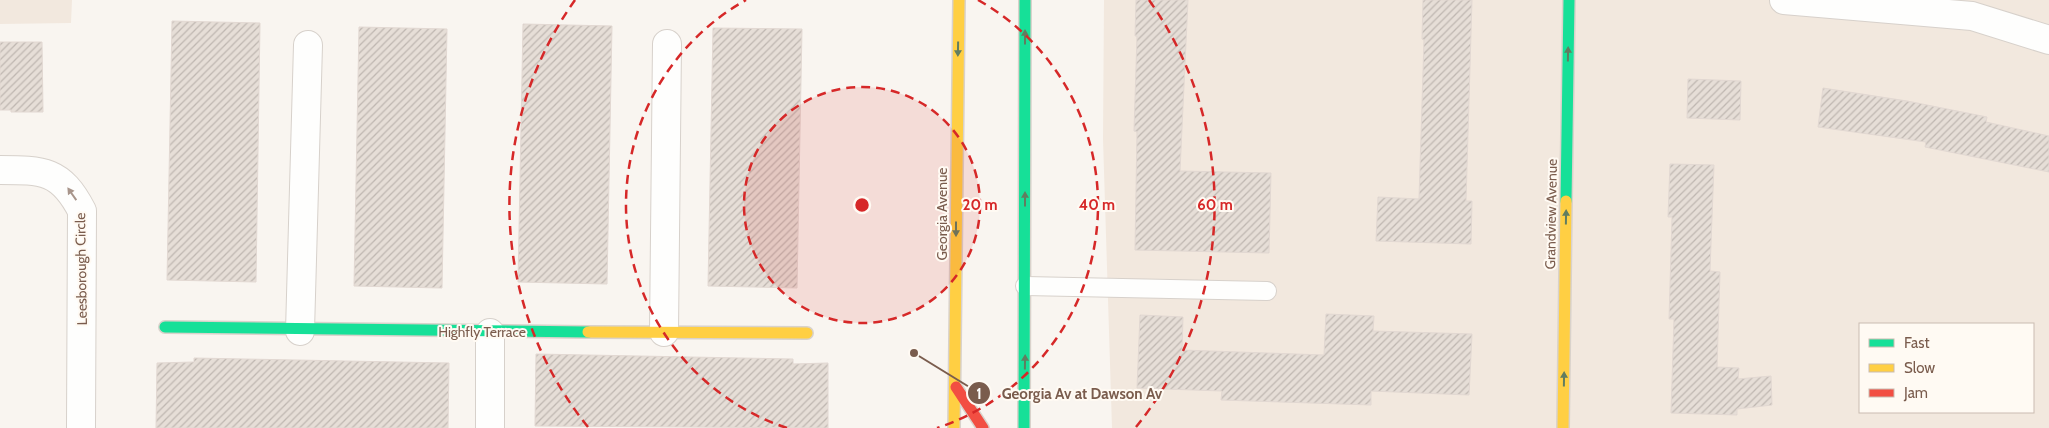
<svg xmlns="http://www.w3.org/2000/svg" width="2049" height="428" font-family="Cabin,sans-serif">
<defs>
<pattern id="building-hatch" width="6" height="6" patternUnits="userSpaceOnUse" patternTransform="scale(1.25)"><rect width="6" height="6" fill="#e6ded7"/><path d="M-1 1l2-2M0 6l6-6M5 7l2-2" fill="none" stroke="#bfb7b1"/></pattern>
</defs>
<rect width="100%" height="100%" fill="#f9f5f0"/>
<!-- residential -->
<path fill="#f2e8de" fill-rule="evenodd" d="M0 0H72L71 23 0 24Z
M1104 0H2049V428H1112L1103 139ZM1860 324H2033V412H1860Z"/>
<!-- building -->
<path fill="url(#building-hatch)" stroke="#e2d8d2" d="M1136 0H1188L1180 171 1271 173 1269 253 1135 250 1137 132 1134 131 1137 36H1135Z
M1423 0H1472L1466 201H1472L1471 244 1376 241 1378 197 1419 199 1424 40 1422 39Z
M172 21 260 23 256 282 167 280Z
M523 24 612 26 607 284 518 282Z
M359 27 447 29 442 288 354 286Z
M713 28 802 29 797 288 708 286Z
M0 42H42L43 112H11V110H0Z
M1688 79 1741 81 1740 120 1687 118Z
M1823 88 1907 101 1987 117 1986 122 2049 136V172L1925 147 1926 142 1818 127Z
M1670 164 1714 165 1710 271 1720 272 1717 367 1739 368 1738 379 1771 376 1772 405 1737 409V415L1671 413 1674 319H1669L1672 217H1668Z
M1326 314 1374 316 1373 331 1472 334 1469 395 1371 391V405L1221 400 1222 391 1137 388 1140 315 1183 317 1182 350 1324 355Z
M536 354 793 359V364L828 363V428L535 426Z
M194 358 449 363 448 428H156L157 363 194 362Z"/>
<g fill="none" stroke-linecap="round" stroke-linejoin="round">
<!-- lane casing -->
<g stroke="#d7d1cb" stroke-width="20">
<path id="lane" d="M1025 286 1267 291"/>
</g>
<!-- street casing -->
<g stroke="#d7d1cb" stroke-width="30">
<path id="street" d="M1784 0 1972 16 2049 40
M0 170C43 170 61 170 82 211L81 428
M300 331 308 45
M664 332 667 44
M490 333V428"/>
</g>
<!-- fast casing -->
<g stroke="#d9d2cb" stroke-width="14">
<path id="fast" d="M1566 201 1569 0
M165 327 588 332
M1024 428 1025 0"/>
</g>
<!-- slow casing -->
<g stroke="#d9d2cb" stroke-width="14">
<path id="slow" d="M588 332 807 333
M954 428 959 0
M1563 428 1566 201"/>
</g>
<!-- jam casing -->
<g stroke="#d9d2cb" stroke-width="14">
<path id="jam" d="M956 387 983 428"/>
</g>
<!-- lane -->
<use href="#lane" stroke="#fefefd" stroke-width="18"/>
<!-- street -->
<use href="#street" stroke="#fefefd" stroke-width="28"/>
<!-- fast -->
<use href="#fast" stroke="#16e098" stroke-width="11"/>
<!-- slow -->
<use href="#slow" stroke="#ffcf43" stroke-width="11"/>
<!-- jam -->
<use href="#jam" stroke="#f24e42" stroke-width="11"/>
</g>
<!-- one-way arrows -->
<defs><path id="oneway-solid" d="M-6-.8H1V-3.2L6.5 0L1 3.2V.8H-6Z" transform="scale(1.25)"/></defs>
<g fill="#617d60">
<use href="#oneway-solid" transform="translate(1025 37) rotate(-90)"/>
<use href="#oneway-solid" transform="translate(958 49) rotate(91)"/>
<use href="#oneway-solid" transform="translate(1568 54) rotate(-89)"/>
<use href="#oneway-solid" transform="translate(1025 199) rotate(-90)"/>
<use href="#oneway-solid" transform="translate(1566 217) rotate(-89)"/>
<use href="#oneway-solid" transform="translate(956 229) rotate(90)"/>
<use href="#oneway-solid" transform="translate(1025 362) rotate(-89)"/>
<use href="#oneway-solid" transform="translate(1564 379) rotate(-89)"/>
</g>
<use fill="#a8958b" href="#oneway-solid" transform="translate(72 194) rotate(-125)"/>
<!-- distance rings -->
<circle cx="862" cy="205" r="118" fill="#d62828" fill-opacity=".12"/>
<g fill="none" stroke="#d62828" stroke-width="2.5" stroke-dasharray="9 6">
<circle cx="862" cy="205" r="118"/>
<path d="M787 428A235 235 0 0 1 746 0M978 0A235 235 0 0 1 937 428"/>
<path d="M588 427A353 353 0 0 1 575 0M1149 0A353 353 0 0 1 1136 427"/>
</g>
<g text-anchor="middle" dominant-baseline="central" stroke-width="4" stroke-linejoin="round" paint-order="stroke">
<!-- street labels -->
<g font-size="14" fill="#7a5c4d" stroke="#fffaf3">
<text transform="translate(942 214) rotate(-90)">Georgia Avenue</text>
<text transform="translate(1551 214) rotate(-89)">Grandview Avenue</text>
<text transform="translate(81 269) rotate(-91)">Leesborough Circle</text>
<text x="482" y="332">Highfly Terrace</text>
</g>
</g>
<circle cx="862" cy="205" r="8" fill="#d62828" stroke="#fffaf3" stroke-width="2.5"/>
<g font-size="15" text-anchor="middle" font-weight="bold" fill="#d62828" stroke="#fffaf3" stroke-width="4" stroke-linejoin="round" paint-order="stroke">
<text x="980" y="210">20 m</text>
<text x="1097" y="210">40 m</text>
<text x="1215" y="210">60 m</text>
</g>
<!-- callouts -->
<path fill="none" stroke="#7a5c4d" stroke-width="2" d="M914 353L979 393"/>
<g fill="#7a5c4d" stroke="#fffaf3" stroke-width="2">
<circle cx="914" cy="353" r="5"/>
<circle cx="979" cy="393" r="12"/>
</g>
<g font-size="15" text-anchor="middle" font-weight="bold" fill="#fff">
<text x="979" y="399">1</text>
</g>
<g font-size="15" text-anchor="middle" font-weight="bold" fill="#7a5c4d" stroke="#fffaf3" stroke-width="4" stroke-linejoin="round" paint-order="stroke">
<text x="1082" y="399">Georgia Av at Dawson Av</text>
</g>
<!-- legend -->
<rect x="1859" y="323" width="175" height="90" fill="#fffaf3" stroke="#cabbb1"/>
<rect x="1869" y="339" width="25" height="8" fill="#16e098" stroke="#cabbb1"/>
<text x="1904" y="348" font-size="15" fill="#7a5c4d">Fast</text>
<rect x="1869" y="364" width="25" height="8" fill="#ffcf43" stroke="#cabbb1"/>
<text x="1904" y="373" font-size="15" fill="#7a5c4d">Slow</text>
<rect x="1869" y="389" width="25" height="8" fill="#f24e42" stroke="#cabbb1"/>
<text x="1904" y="398" font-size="15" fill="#7a5c4d">Jam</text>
</svg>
